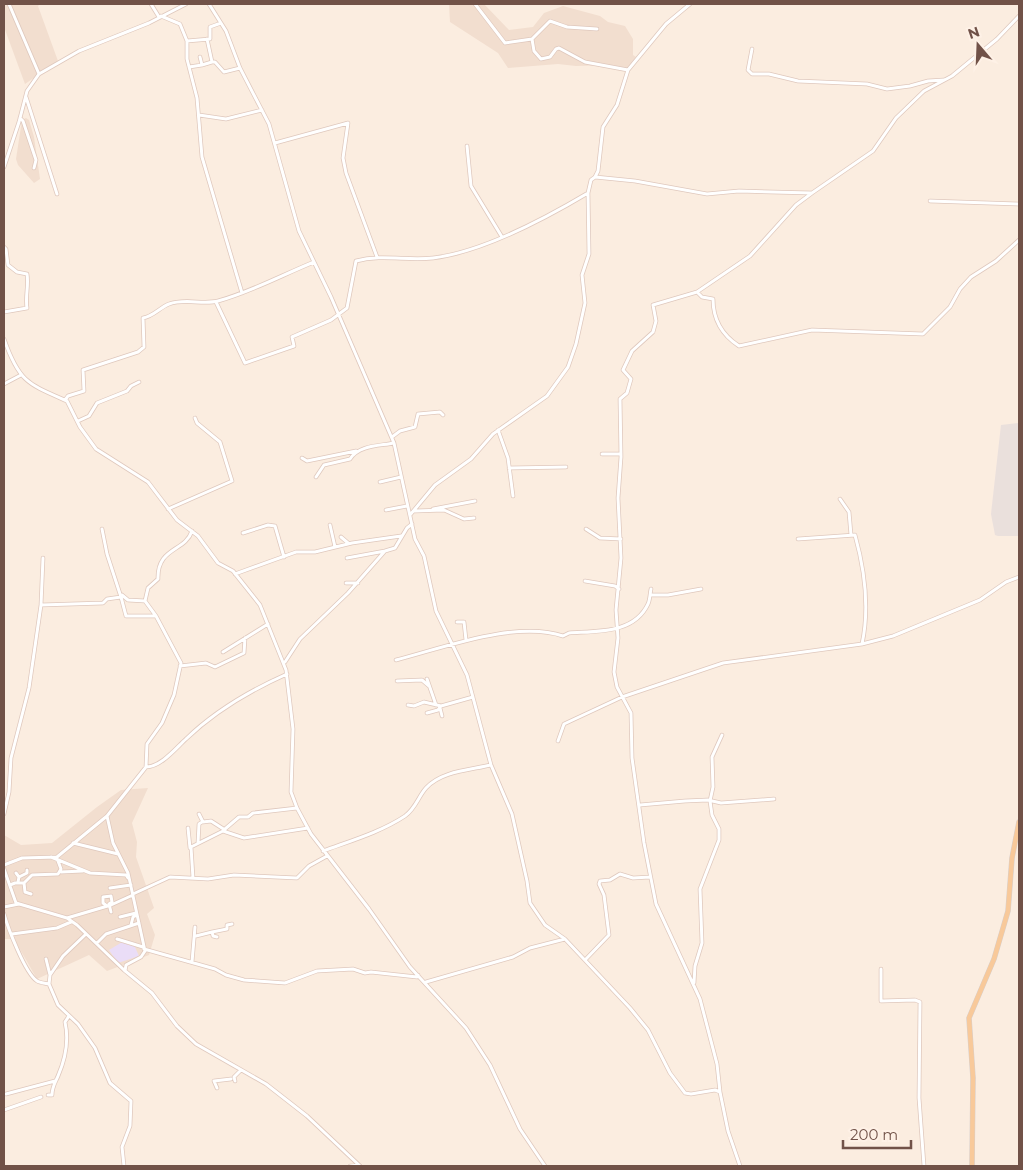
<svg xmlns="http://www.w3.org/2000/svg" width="1023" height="1170" font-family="Montserrat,sans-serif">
<rect width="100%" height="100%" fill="#fbede0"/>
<!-- residential -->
<path fill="#f2decf" d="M4 4H40L38 6 58 61 25 84 4 27Z
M449 4H484L509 30 533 27 544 13 563 6 600 16 608 22 625 26 633 39V55L636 57 626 70 613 65 576 66 558 64 508 68 498 53 450 22Z
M26 118 29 120 34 137 40 179 34 183 18 165 16 159 22 120Z
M148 788 132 823 137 842 136 857 154 908 147 914 155 935 149 955 107 971 89 955 37 979 14 939H4V835L21 845 52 843 97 807 121 790Z"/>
<!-- industrial -->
<path fill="#eae0dc" d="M1019 423V536H998L995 535 991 514 1001 425Z"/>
<!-- education -->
<path fill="#eaddf7" d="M124 941 134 945 139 956 118 963 109 950Z"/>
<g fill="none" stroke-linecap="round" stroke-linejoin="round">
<!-- minor casing -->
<g stroke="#dfc8bd" stroke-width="4.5">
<path id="minor" d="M9 4 39 74
M151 4 159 17
M209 4 226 31 240 68 269 124 299 231 331 297 394 443 415 539 424 556 436 611 467 675 491 765 512 814 527 881 530 903 545 925 565 939 630 1008 648 1030 670 1073 685 1093 691 1094 715 1090 720 1092 728 1131 740 1166
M475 4 505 43 532 39 550 21 567 27 597 29
M161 16 180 24 187 41V59L197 98 202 157 242 293
M532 39 534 51 541 59 550 57 556 49 559 48 585 62 628 70
M187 41 210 39V27L221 23
M752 49 748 70 752 74H769L798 81 867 84 887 89 910 86 928 81 944 80
M212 62H215L224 72 240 68
M202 65 212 62 207 39
M189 67 202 65 200 57
M26 97 57 194
M199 115 226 119 262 110
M20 118 23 121 36 160 34 168
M275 143 348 123 343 158 346 173 377 257
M467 146 471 186 502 237
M4 167 19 122 27 91 39 74 79 51 149 23 186 4
M595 177 635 181 707 194 739 191 812 193 873 151 896 118 924 91 952 76 997 39 1019 16
M930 201 1019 204
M4 247 6 249 8 265 17 272 27 274C29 286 25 296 27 308L4 312
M697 292 702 297 713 299C713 320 722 335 739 346L812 330 923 334 950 307 960 289 971 277 996 261 1019 240
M216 302 245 363 294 346 292 337 331 320 347 308 356 261C382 254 407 261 433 258 482 252 546 218 588 193L591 180 595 177 598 171 603 127 617 105 628 70 666 24 690 4
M4 339C19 382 28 384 67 401L80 427 96 449 148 482 177 520 198 536 218 563 233 571 260 605 286 670 293 729 291 792 297 808 311 834 369 909 410 967 466 1028 490 1065 520 1129 545 1166
M4 384 21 375
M65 400 68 396 84 391 83 370 138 352 144 347 143 318C154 316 159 308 169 304 185 298 203 305 218 301 251 292 282 275 314 262
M78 421 89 416 97 403 127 391 131 386 139 382
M498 430 508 458 513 496
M392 437 400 431 415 427 418 414 440 412 443 415
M602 454H621
M302 458 307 461 356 451
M509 468 566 467
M316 477 324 465 350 459C359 445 379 446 394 443
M380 482 401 477
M840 499 849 512 851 535
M168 509 232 481 220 442 197 423 195 418
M433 509 475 501
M386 510 407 506
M415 511 444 510 464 519 474 518
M410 515 435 485 471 459 493 434 547 396 568 367 576 344 585 303 582 275 589 254 588 193
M330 525 335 547
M102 529 107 554 121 597
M586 529 600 538 621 539
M243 533 268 525 275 526 284 557
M341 537 348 543
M798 539 855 535C865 571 870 607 862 644
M347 558 385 551
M235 574 296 552H315L352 543 401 536
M585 581 615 586 619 589
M346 583H358
M122 595 128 600 145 601
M650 595H668L701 589
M41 605 103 603 107 599 121 597 126 616H155
M457 622H464L466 640
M223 652 268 624
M396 660C443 648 516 620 563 636L569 633C597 631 634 634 648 604 650 600 650 593 651 589
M285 662 300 639 348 593 385 551 395 548 407 528 412 524
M180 666 206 663 215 667 244 653 245 638
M427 679 436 705
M397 681 422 680 429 686
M408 705 414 706 424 702 441 706 473 697
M440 708 442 716
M427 713 438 710 441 706
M558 741 564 724 622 697 723 663 862 644 893 636 980 600 1006 582 1019 577
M146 767C161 767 176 748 186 739 215 711 251 690 287 674
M640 805 685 801 708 800 721 803 774 799
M4 814 9 792 11 758 29 688 41 605 43 558
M199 814 203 822 211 821 225 830
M107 816 113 843 128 873 145 951 141 957 126 965 125 971
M188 828 190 848
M225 829 239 817H248L253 813 297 808
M73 843 118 854
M198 843 199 824 202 822
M323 851C350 841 381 832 405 816 416 808 418 797 426 788 441 771 470 770 491 765
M51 857 90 873 126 875 128 878
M4 865 22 858 57 857 107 816 146 767 147 744 162 723 174 695 181 663 156 616 145 601 148 588 158 579C157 547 185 552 192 531
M4 869 16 903 67 918 77 925 124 970 152 993 177 1026 196 1044 266 1084 307 1116 360 1166
M61 872 83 871
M16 873 19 877
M193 878 191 847 223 831 244 838 308 828
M18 882 19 877 27 873V870
M24 883 25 892 31 894
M10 885 15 883H24L32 875 58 874 61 869 58 861
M110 888 131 885
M133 894 170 877 208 879 234 875 297 878 309 866 327 856
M107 906 103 903V897L111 896 112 902 109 904 111 912
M4 907 19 904
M4 914C8 928 25 973 37 981 40 983 45 983 49 984L58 1005 78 1024 95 1048 110 1083 131 1101 130 1126 122 1147 124 1166
M120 917 136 913
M67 918 111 905 133 895
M131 925 133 917 137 915
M212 932 227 929V925L232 924
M12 934 57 928 71 922
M196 936 212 932 213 936 217 937
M117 939 143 947
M97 943 106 934 139 923
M144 949 215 969 226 975 244 980 285 983 317 971 353 969 365 973 371 972 417 977 418 975
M46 959 50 975 49 984
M585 960 609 935 604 895 599 884 600 881 610 880 620 874 633 878 650 877
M192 962 195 927
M881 969V1001L915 1000 920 1002 919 1098 924 1166
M50 975 63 956 86 934
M426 982 513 957 530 948 565 939
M694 983 695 966 702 943 700 889 719 840V829L712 815 710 801 713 787 712 757 722 735
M235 1081 234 1077 241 1070
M217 1088 214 1081 231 1079
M720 1092 717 1064 700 999 656 904 644 843 632 758 631 713 617 687 614 672 618 638 616 610 621 558 618 498 621 457 620 399 627 393 631 379 623 370 632 351 653 332 656 321 653 305 697 292 750 256 796 205 812 193
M6 1094 55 1081
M48 1095H52C52 1087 55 1083 58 1076 65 1060 69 1040 65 1022L69 1016
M4 1110 41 1097
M350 1166 359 1165"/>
</g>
<!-- major casing -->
<g stroke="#d7cfcc" stroke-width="5.5">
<path id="major" d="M972 1166 973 1078 969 1018 994 959 1008 911 1012 858 1019 822"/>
</g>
<!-- minor -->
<use href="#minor" stroke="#fff" stroke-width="3"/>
<!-- major -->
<use href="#major" stroke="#f8c99a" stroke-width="4.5"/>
</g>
<!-- border -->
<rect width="1023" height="1170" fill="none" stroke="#715248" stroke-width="10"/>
<!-- north arrow -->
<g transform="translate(978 45) rotate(341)" stroke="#fef1e6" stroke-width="4" paint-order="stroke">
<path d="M0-4L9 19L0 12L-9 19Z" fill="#715248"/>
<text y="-8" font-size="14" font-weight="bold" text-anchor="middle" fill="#715248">N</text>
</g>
<!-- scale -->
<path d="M843 1140v8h68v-8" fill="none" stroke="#715248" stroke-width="2.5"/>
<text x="850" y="1140" font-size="15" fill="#715248" stroke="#fef1e6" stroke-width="4" paint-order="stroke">200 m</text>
</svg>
